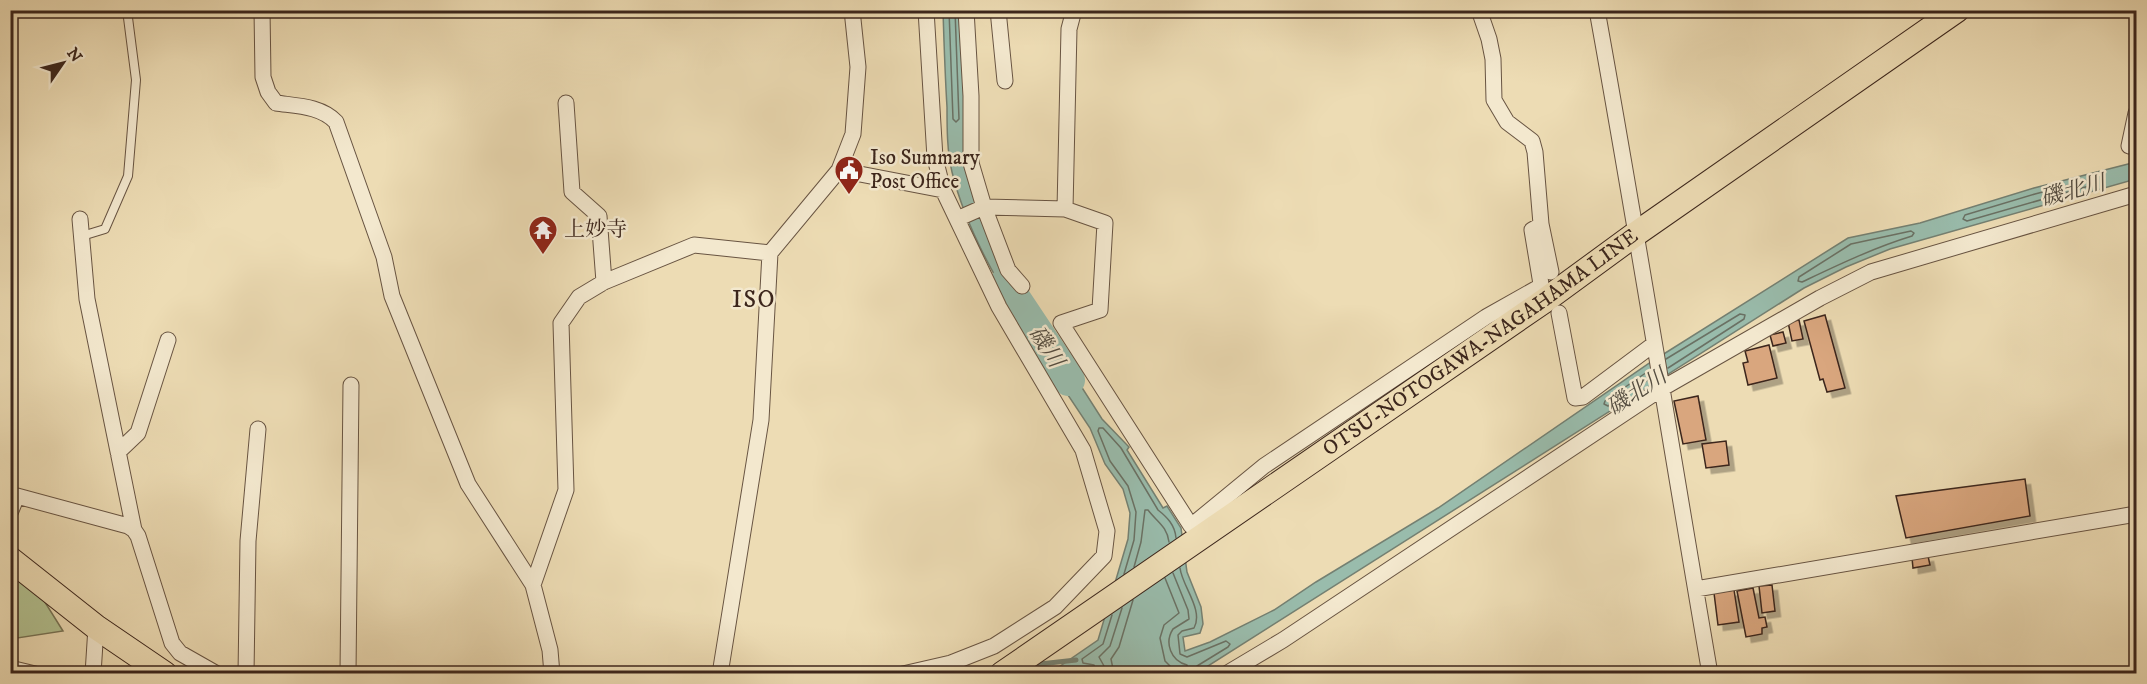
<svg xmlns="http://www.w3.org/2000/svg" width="2147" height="684" font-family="'IM FELL DW Pica','Noto Serif JP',serif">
<defs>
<filter id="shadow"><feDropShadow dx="5.5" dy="5.5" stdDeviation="0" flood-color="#0004"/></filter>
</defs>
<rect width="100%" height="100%" fill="#eddcb4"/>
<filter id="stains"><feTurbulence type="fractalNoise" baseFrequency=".00333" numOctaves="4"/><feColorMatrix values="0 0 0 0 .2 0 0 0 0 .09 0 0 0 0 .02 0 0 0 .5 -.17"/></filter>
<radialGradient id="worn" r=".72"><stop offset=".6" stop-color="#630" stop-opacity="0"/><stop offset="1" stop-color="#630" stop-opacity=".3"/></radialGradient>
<!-- green -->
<path fill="#b3c291" stroke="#787456" stroke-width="1.5" d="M11 573 43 599 63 631 11 639Z"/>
<!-- water -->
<path fill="#99bcac" stroke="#748072" stroke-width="1.5" d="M943 11H961L966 157 1011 279 1035 314 1023 322C993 276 965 225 952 172 947 151 947 128 947 107 945 75 944 43 943 11Z
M2136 162V179L1890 249 1846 267 1804 288 1197 673 1093 674 1090 669H1056L1098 640 1128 539 1130 513 1123 489 1105 464 1090 428 1046 362 1050 360 1040 346 1051 339 1102 419 1129 447 1127 450 1163 508 1167 506 1181 528 1187 572 1201 607 1203 624 1200 633 1183 637 1185 651 1210 642 1274 610 1316 582 1438 508 1651 362 1848 238 1920 223 2034 188Z"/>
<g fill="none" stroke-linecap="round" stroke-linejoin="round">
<!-- shore -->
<path stroke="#6a7164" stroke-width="1.5" d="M949 10 953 119 956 122 959 119 955 10
M2088 180 2091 183 2089 186 1967 221 1963 219 1965 215 2035 194Z
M1911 231 1914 233 1912 236C1873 248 1838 265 1802 282L1798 281 1799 277 1851 244Z
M1666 359 1740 314 1745 315 1744 319 1668 368
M1650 370 1605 401 1604 404 1608 406 1651 378
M1134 567 1141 542 1145 510H1148C1157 522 1167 526 1169 542
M1180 568C1182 586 1204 610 1194 628L1182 631 1178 635 1180 654 1187 657 1226 641 1230 644 1228 647 1197 666 1195 674
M1173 573 1188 610 1189 619 1173 629C1164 643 1171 661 1187 665V674
M1124 574 1134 540 1136 512 1128 486 1110 461 1098 431 1099 428H1103L1121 448 1158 510C1167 517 1175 525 1176 538
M1165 578 1179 613 1164 625 1160 638 1165 661 1178 674
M1097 674 1094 665 1083 663 1082 659 1103 644 1112 615
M1105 674 1104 666 1099 657 1110 646 1122 608
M1114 674 1111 659 1119 647 1133 600"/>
<!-- stream -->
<path stroke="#748072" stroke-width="5" d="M1031 665 1076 660
M976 674 995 670"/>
<!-- river -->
<path stroke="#99bcac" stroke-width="32" d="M1005 284 1069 380"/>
</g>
<!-- building -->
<path fill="#d9a67e" stroke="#3c261c" stroke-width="1.5" filter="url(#shadow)" d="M1825 315 1845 388 1827 392 1823 379 1820 380 1804 321Z
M1799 320 1803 339 1792 341 1788 322Z
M1783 332 1786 343 1773 346 1770 335Z
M1769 345 1777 378 1748 385 1743 363 1748 362 1745 351Z
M1698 396 1706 440 1683 444 1674 401Z
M1726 441 1729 465 1706 468 1702 444Z
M2025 479 2030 516 1906 538 1896 496Z
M1928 556 1930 565 1913 568 1912 558Z
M1772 585 1775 611 1762 613 1759 586Z
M1753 588 1759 618 1765 617 1767 627 1762 628V634L1746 637 1737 591Z
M1734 590 1739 622 1718 625 1714 593Z"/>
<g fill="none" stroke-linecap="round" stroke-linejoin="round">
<!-- service casing -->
<g stroke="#685442" stroke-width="10">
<path id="service" d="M82 236 105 229 128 176 136 80 127 10"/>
</g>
<!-- minor casing -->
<g stroke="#685442" stroke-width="17">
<path id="minor" d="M262 10 263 77 268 92 276 103C297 106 321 106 336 122L384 257 392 296 468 484 533 585 550 650 552 674
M966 10 971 96V163L984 207 1008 270 1022 286
M998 10 1005 81
M1479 10 1489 39 1493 59 1494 100 1507 122 1532 141 1535 152 1541 224 1551 272
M1597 10C1637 231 1672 453 1710 674
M566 103 572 192 599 216 604 282
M2129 146 2136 113
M839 170 853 134 858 67 852 10
M1065 209 1105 223 1100 310 1061 323 1191 526 1264 466 1486 317 1541 286
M80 219 87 299 134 530
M957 219 984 207 1065 209 1069 29 1074 10
M1539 226 1532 230 1543 296
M770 253 839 170 943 190
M1559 313 1575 398 1583 397 1654 344
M118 452 138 433 168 340
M10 513 17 496 128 526 134 530 138 536 172 643 180 653 217 674
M533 585 566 490 561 323 579 297 604 282 694 245 770 253 761 420 720 674
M1696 589 2136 514
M10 668 35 674
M93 674 96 627
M246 674 248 541 258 429
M348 674 351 385
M903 674 951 663 994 646 1055 607 1104 556 1107 531 1083 450 999 307 943 190 935 158 926 10
M1226 674 1283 640 1661 389 1820 298 1871 272 2136 194"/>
</g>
<!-- primary casing -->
<g stroke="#3c261c" stroke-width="26">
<g id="primary">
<path d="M10 559 96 627 165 674"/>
<path id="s1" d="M1002 674 1544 301 1637 233 1957 10"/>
</g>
</g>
<!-- service -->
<use href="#service" stroke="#f3e8ce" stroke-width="8"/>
<!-- minor -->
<use href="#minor" stroke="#f3e8ce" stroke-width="15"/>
<!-- primary -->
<use href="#primary" stroke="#eddcb4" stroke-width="24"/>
</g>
<!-- icons -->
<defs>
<g id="civic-pin" transform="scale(1.5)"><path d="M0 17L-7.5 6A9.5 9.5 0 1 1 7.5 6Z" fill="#8f2418" stroke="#f3e8ce"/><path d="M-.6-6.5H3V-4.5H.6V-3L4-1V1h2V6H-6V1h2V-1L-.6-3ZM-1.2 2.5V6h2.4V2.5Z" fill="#fff"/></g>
<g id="temple-pin" transform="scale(1.5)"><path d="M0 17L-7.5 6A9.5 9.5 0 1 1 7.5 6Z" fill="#8f2418" stroke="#f3e8ce"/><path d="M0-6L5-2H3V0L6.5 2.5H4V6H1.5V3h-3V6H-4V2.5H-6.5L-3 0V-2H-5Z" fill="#fff"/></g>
</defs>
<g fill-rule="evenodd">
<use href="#civic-pin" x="849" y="170"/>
<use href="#temple-pin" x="543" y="230"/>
</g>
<g text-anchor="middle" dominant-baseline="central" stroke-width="5" stroke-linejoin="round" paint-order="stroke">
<!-- poi labels -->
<g font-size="21" fill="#3c261c" stroke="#f3e8ce" text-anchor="start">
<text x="870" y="158">Iso Summary<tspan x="870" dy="24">Post Office</tspan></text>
<text x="564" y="230">上妙寺</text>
</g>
<!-- street labels -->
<g font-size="21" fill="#3c261c" stroke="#f3e8ce">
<text stroke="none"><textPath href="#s1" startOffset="582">OTSU-NOTOGAWA-NAGAHAMA LINE</textPath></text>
</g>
<!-- water labels -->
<g font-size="22" font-style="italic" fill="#534c40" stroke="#f3e8ce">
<text transform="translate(2073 191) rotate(-15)">磯北川</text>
<text transform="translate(1046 347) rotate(57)">磯川</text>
<text transform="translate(1637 392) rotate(-33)">磯北川</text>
</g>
<!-- quarter labels -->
<g font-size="24" letter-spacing="1.5" fill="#3c261c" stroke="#f3e8ce">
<text x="754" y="300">ISO</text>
</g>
</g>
<!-- margin -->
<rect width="2147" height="684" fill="none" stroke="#eddcb4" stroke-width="36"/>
<rect x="12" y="12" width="2123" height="660" fill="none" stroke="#3c261c" stroke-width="3"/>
<rect x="18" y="18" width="2111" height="648" fill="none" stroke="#3c261c" stroke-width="1.5"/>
<!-- north arrow -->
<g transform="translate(63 63) rotate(55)" stroke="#f3e8ce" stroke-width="4.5" paint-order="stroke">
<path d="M0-4.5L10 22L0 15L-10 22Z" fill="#3c261c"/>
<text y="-9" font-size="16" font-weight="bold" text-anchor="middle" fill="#3c261c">N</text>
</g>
<rect width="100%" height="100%" filter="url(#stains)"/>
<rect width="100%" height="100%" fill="url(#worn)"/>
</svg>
